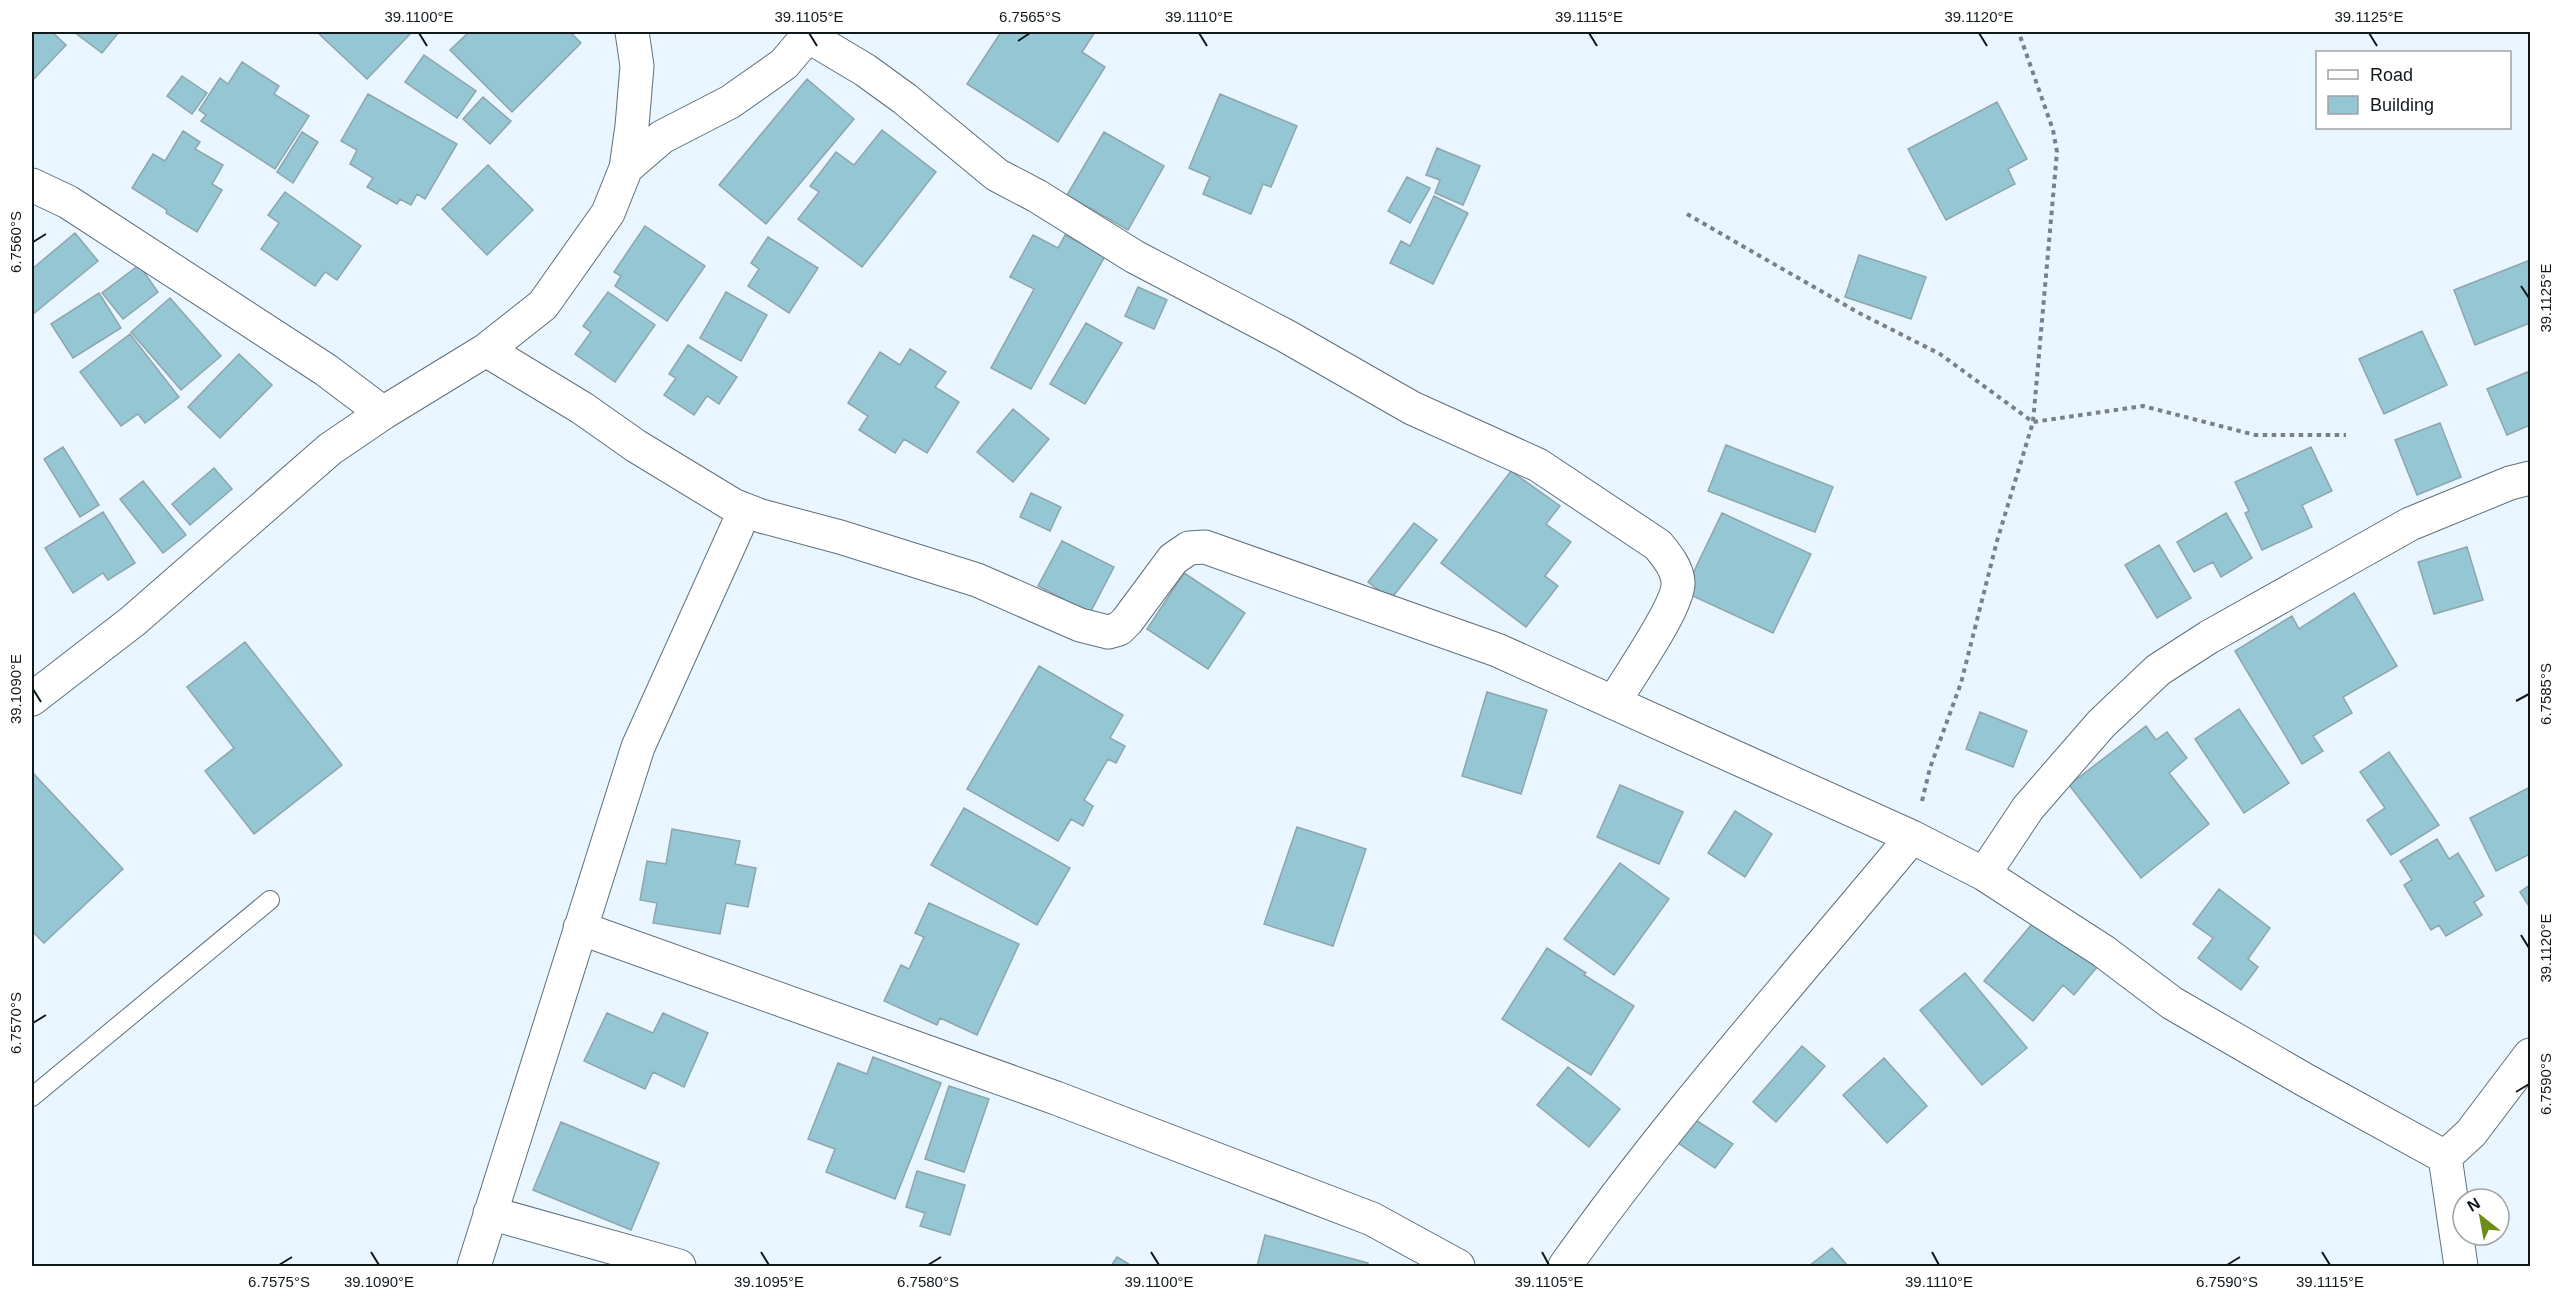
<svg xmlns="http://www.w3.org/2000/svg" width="2562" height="1298" font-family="Helvetica,sans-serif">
<rect width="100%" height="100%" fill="#eaf6ff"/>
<!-- building -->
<path fill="#94c6d3" stroke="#8da5ac" stroke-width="1.5" d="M32 32H52L66 45 33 80Z
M74 32H119L102 53Z
M317 32H412L367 79Z
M469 32H570L581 43 512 112 450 50Z
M1001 32H1095L1082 52 1105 67 1058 142 967 84Z
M424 55 476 91 457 118 405 82Z
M242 62 279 86 274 94 309 116 275 169 201 121 206 115 199 110 220 78 228 84Z
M182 76 207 93 192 114 167 96Z
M807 79 854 119 766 224 719 185Z
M368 94 457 144 425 199 417 194 411 205 400 199 397 204 367 187 373 178 350 164 357 150 341 141Z
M1220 94 1297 126 1271 187 1263 184 1251 214 1203 194 1210 177 1189 168Z
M483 97 511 121 490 144 463 119Z
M1997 102 2027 159 2008 169 2015 184 1946 220 1908 149Z
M882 130 936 172 862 267 798 219 819 192 810 186 836 152 854 165Z
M183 131 200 142 195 149 223 165 212 184 222 190 197 232 166 213 167 210 132 188 153 154 165 161Z
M302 132 318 142 293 183 277 172Z
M1104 132 1164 166 1128 230 1067 195Z
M1437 148 1480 166 1463 205 1435 193 1440 180 1426 175Z
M488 165 533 210 487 255 442 209Z
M1407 177 1430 188 1410 223 1388 211Z
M285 192 361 246 337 280 325 272 315 286 261 249 279 223 268 215Z
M1434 196 1468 213 1433 284 1390 263 1401 241 1410 246Z
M645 226 705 266 667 321 615 286 621 276 614 272Z
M75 233 98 261 32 315V269Z
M1033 235 1058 248 1065 235 1105 256 1031 389 991 368 1034 289 1010 277Z
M768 237 818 268 789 313 748 286 759 269 751 263Z
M1859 255 1926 277 1911 319 1845 297Z
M2530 260V323L2475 345 2454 290Z
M139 265 158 292 123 319 102 293Z
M1138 287 1167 300 1154 329 1125 316Z
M608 292 655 325 615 382 575 354 591 332 583 326Z
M726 292 767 315 741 361 700 338Z
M99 293 121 328 73 358 51 324Z
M170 298 221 356 181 390 131 332Z
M1086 323 1122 343 1085 404 1050 384Z
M2422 331 2447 385 2384 414 2359 359Z
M130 334 179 397 145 423 138 414 121 426 80 372Z
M688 345 737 377 719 404 707 396 694 415 664 395 676 378 669 374Z
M910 349 946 372 935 387 959 402 927 453 904 439 895 453 859 430 868 416 848 403 880 352 900 365Z
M239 354 272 385 220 438 188 407Z
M2530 371V425L2507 435 2487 389Z
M1013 409 1049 439 1013 482 977 452Z
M2440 423 2461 477 2417 495 2395 440Z
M1726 445 1833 487 1815 532 1708 491Z
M63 447 99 505 80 517 44 459Z
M2311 447 2332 491 2302 505 2312 527 2262 550 2245 513 2249 511 2235 482Z
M214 468 232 489 190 525 172 504Z
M1511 471 1560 506 1546 524 1571 542 1545 576 1558 586 1526 627 1441 563Z
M143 481 186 535 163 553 120 499Z
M1031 493 1061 507 1050 531 1020 517Z
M103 512 135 563 108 580 103 573 73 593 45 548Z
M1722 513 1811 554 1773 633 1684 592Z
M2226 513 2252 558 2221 577 2213 562 2194 572 2177 542Z
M1414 523 1437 540 1391 599 1368 582Z
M1062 541 1114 567 1090 613 1038 586Z
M2159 545 2191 598 2157 618 2125 565Z
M2467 547 2483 600 2434 614 2418 562Z
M1184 573 1245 613 1208 669 1147 629Z
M2354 593 2397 666 2343 697 2352 713 2313 736 2323 751 2302 764 2235 651 2292 616 2299 629Z
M245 642 342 765 254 834 205 771 234 748 187 687Z
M1039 666 1123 715 1110 738 1125 746 1116 763 1108 759 1084 800 1093 806 1083 826 1071 819 1058 841 967 789Z
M1487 692 1547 710 1521 794 1462 776Z
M2239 709 2289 783 2244 813 2195 739Z
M1980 712 2027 731 2013 767 1966 749Z
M2146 726 2156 740 2167 732 2187 758 2169 773 2209 824 2141 878 2069 785Z
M2389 752 2439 825 2391 855 2367 820 2385 808 2360 772Z
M32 772 123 869 44 943 32 931Z
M1620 785 1683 812 1659 864 1597 837Z
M2530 787V854L2496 871 2470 818Z
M964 808 1070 868 1037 925 931 865Z
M1735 811 1772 834 1745 877 1708 853Z
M1297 827 1366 849 1333 946 1264 924Z
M672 829 740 841 735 864 756 868 748 907 726 903 720 934 653 923 657 903 640 900 647 861 666 864Z
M2437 839 2449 859 2458 853 2484 896 2474 902 2482 915 2446 936 2439 925 2431 930 2404 885 2412 880 2400 861Z
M1620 863 1669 899 1614 975 1564 939Z
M2530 885V908L2520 892Z
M2219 889 2270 928 2248 959 2258 967 2241 990 2198 958 2213 938 2193 924Z
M929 903 1019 944 977 1035 940 1018 937 1025 884 1001 901 965 909 969 924 937 915 933Z
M2038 917 2097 967 2074 995 2063 985 2033 1021 1984 981Z
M1547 948 1586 973 1584 975 1634 1006 1591 1075 1502 1019Z
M1965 973 2027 1048 1982 1085 1920 1010Z
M607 1013 653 1033 663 1013 708 1033 684 1087 653 1072 645 1089 584 1061Z
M1802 1046 1825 1066 1776 1122 1753 1102Z
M873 1057 941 1083 895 1199 826 1172 835 1149 808 1139 838 1063 867 1074Z
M1884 1058 1927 1106 1887 1143 1843 1095Z
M1568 1067 1620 1109 1589 1147 1537 1105Z
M949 1086 989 1099 964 1172 925 1159Z
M1691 1117 1733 1144 1715 1168 1675 1141Z
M561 1122 659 1163 631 1230 533 1190Z
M917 1171 965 1185 950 1235 920 1226 925 1213 906 1207Z
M1265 1235 1368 1263 1367 1266H1257Z
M1832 1248 1848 1266H1809Z
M1117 1257 1132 1266H1111Z"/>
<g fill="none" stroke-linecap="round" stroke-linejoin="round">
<!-- lane casing -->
<g stroke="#5e707c" stroke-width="20">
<path id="lane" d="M32 1097 270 900"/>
</g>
<!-- street casing -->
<g stroke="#5e707c" stroke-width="35">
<path id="street" d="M808 36 865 70 905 99 997 175 1037 196 1135 257 1286 336 1412 408 1538 465 1658 545C1667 556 1677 568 1678 582 1680 605 1627 679 1614 702
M626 168 662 137 730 102 784 64 811 32
M32 185 68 202 326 370 383 413
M486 350 582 408 636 446 733 505 761 516 840 537 977 580 1080 625 1108 632 1119 629 1127 621 1173 559 1189 548 1205 547 1497 650 1912 837 1984 874 2028 808 2101 724 2158 670 2209 637 2410 524 2510 483 2530 478
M32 699 133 621 330 449 383 413 486 350 543 305 608 213 626 168 632 126 637 66 632 32
M1984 874 2103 951 2172 1003 2305 1080 2445 1157
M580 928 1056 1098 1372 1219 1458 1266
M490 1213 679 1266
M474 1266 638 747 745 510
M1565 1266C1671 1116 1795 979 1912 837
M2461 1266 2445 1157 2471 1133 2530 1055"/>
</g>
<!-- path -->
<path stroke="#778187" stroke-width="4" stroke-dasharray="4.5 4.5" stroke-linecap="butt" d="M1687 214 1859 313 1940 354 2033 422 2143 406 2255 435H2346
M1922 801 1930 768 1961 683 1997 541 2033 422 2057 152 2053 130 2019 33"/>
<!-- lane -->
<use href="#lane" stroke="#fff" stroke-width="18"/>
<!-- street -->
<use href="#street" stroke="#fff" stroke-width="33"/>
</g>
<!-- ticks -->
<path fill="none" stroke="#10181c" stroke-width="2" d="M419 33 427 46M809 33 817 46M1199 33 1207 46M1589 33 1597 46M1979 33 1987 46M2369 33 2377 46M1018 41 1030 33M33 242 46 234M2521 286 2529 298M33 689 41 702M2516 701 2529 694M2521 935 2529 948M33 1023 46 1015M2516 1092 2529 1084M371 1252 379 1265M761 1252 769 1265M1151 1252 1159 1265M1542 1252 1549 1265M1932 1252 1939 1265M2322 1252 2330 1265M279 1265 292 1257M928 1265 941 1257M2227 1265 2240 1257"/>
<!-- border -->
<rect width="2562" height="1298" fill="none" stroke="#ffffff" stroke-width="66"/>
<!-- legend -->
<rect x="2316" y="51" width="195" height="78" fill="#ffffff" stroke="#9fa3a4" stroke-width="1.5"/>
<rect x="2328" y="70" width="30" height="9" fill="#ffffff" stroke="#9fa3a4" stroke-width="1.5"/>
<text x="2370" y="81" font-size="18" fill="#10181c">Road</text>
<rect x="2328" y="96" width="30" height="18" fill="#94c6d3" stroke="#9fa3a4" stroke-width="1.5"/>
<text x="2370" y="111" font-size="18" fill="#10181c">Building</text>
<!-- north arrow -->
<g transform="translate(2481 1217) rotate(329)"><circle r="28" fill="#ffffff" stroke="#9fa3a4" stroke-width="1.5"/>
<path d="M0-4.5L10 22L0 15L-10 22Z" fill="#6b8e16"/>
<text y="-9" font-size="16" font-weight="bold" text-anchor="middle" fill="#10181c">N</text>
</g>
<rect x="33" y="33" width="2496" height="1232" fill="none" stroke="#10181c" stroke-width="2"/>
<g font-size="15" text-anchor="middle" fill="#10181c">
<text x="419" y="22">39.1100°E</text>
<text x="809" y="22">39.1105°E</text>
<text x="1030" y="22">6.7565°S</text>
<text x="1199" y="22">39.1110°E</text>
<text x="1589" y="22">39.1115°E</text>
<text x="1979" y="22">39.1120°E</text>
<text x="2369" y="22">39.1125°E</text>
<text transform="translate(16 242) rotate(-90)" y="5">6.7560°S</text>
<text transform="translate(2546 298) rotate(-90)" y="5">39.1125°E</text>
<text transform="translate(16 689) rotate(-90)" y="5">39.1090°E</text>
<text transform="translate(2546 694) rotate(-90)" y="5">6.7585°S</text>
<text transform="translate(2546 948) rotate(-90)" y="5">39.1120°E</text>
<text transform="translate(16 1023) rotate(-90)" y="5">6.7570°S</text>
<text transform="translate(2546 1084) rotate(-90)" y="5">6.7590°S</text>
<text x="279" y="1287">6.7575°S</text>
<text x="379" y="1287">39.1090°E</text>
<text x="769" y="1287">39.1095°E</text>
<text x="928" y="1287">6.7580°S</text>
<text x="1159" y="1287">39.1100°E</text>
<text x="1549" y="1287">39.1105°E</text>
<text x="1939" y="1287">39.1110°E</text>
<text x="2227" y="1287">6.7590°S</text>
<text x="2330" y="1287">39.1115°E</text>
</g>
</svg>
